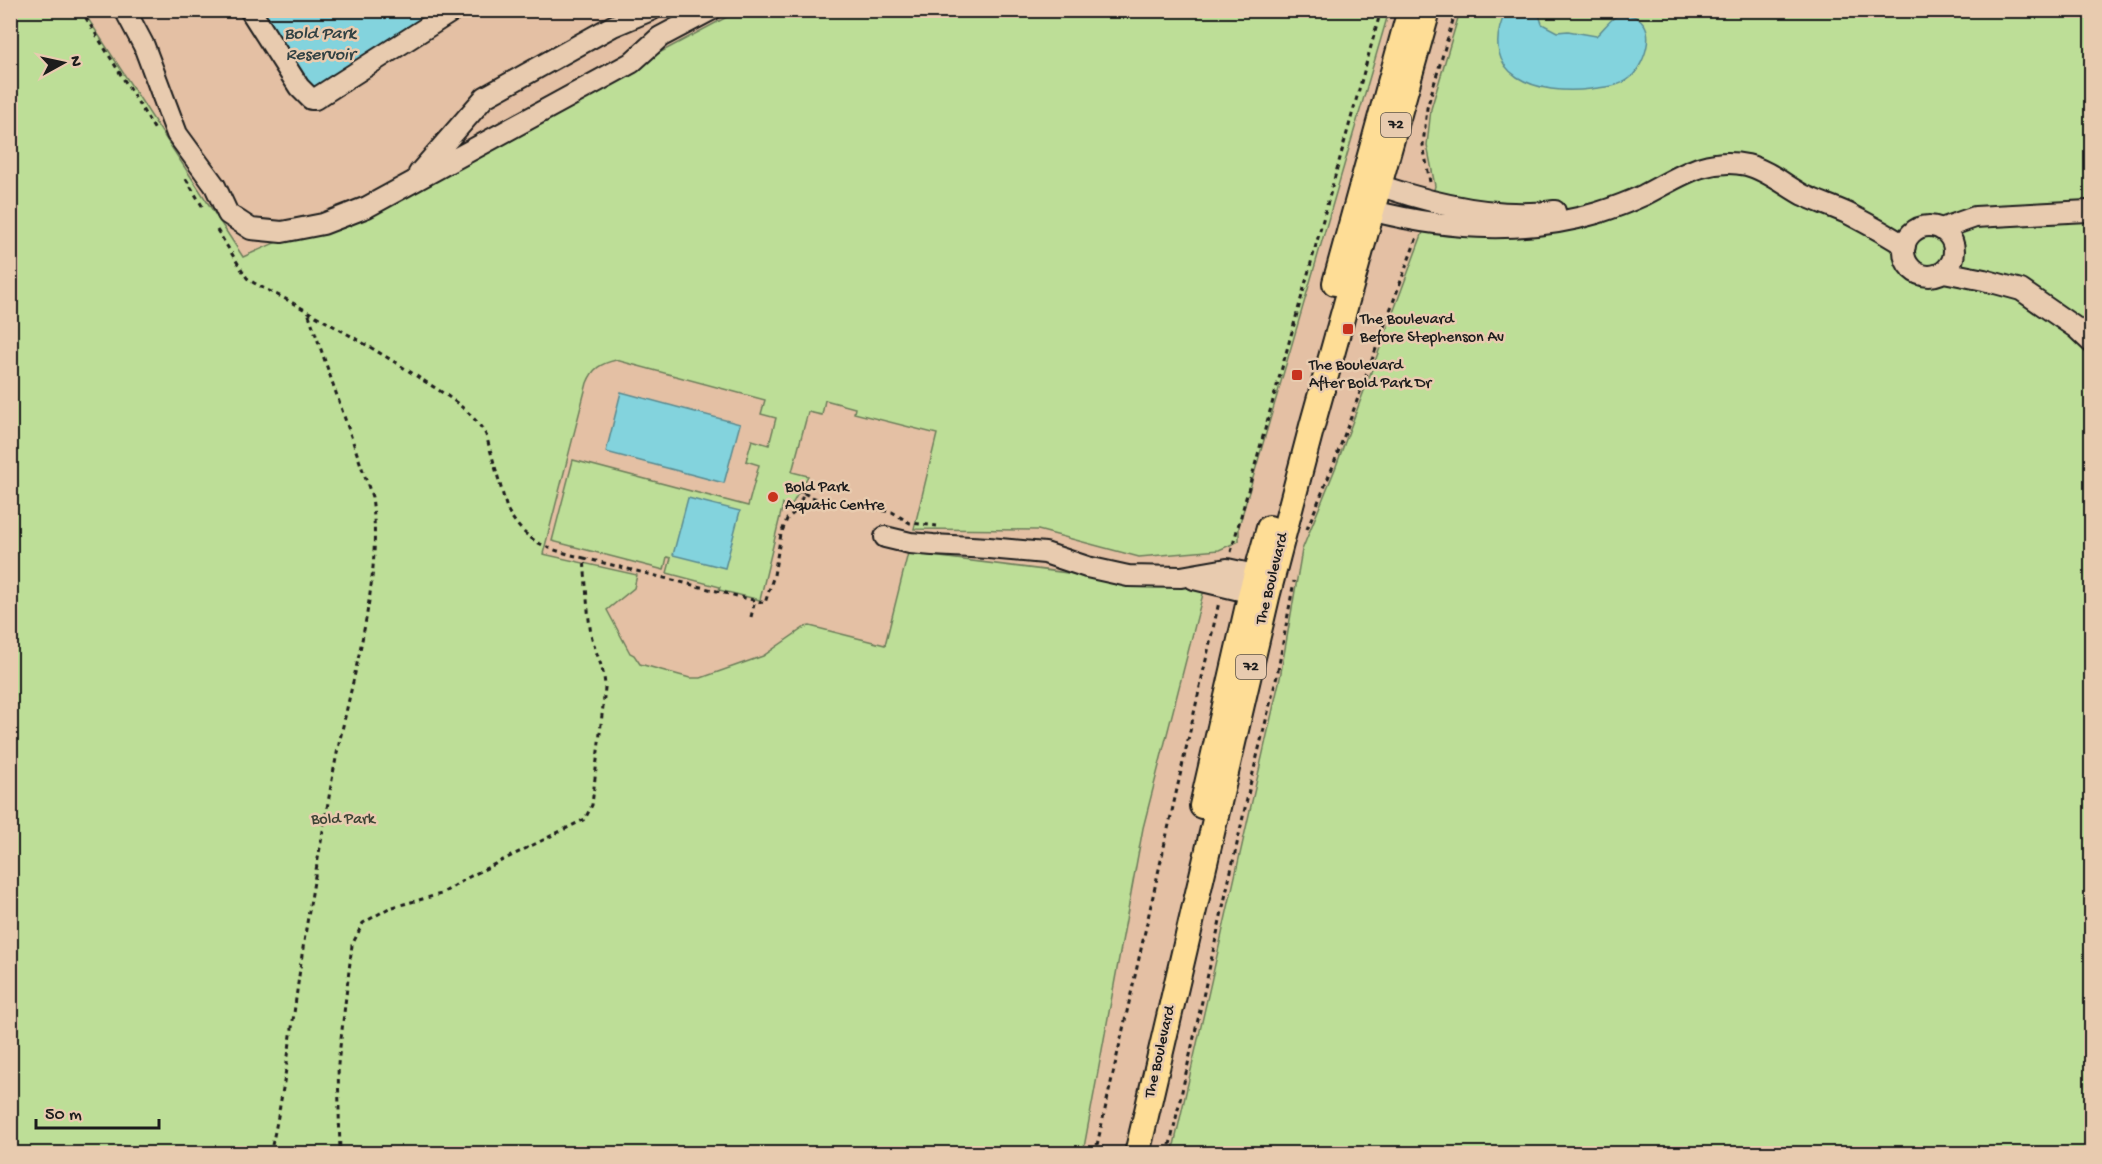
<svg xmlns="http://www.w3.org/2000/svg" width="2102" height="1164" font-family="'Gochi Hand',sans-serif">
<rect width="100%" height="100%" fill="#e4c0a4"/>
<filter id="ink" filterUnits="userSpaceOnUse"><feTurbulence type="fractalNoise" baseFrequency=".0167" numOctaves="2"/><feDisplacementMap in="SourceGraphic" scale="12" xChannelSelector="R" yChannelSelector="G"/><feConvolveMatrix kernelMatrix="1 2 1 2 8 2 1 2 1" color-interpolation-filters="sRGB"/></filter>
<g filter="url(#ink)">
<!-- green -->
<path fill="#bdde97" stroke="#6c7d5a" stroke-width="1.5" d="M10 11H83L243 257 441 169 738 11H1389L1239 526V541L1219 550 1139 557 1038 530 914 529 937 434 854 413 855 408 825 400 822 415 808 412 792 472 808 476 791 506 783 504 760 600 719 590 720 587 667 573 671 558 667 557 664 570 552 541 573 460 748 506 759 465 746 461 752 440 769 445 776 418 761 414 765 400 616 360C600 364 593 368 587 383L543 554 637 575 634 588 607 610 630 653 634 655 640 664 690 678H701L763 656 805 627 810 626 885 645 908 553 1204 590 1143 828 1083 1153H11Z
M1460 11H2091V1153L1172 1154 1280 678 1302 550 1335 469 1423 232 1435 186 1427 145 1431 109Z"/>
<!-- water -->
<path fill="#83d3dd" stroke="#5a8a90" stroke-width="1.5" d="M259 11H439L310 92Z
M1506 11H1538L1542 24 1557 32 1568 31 1596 36C1602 31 1609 21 1615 17 1619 14 1624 14 1628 15 1661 19 1646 64 1630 78 1619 87 1605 87 1591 89 1538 96 1475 76 1506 11Z
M621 392 740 424 724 483 606 452Z
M688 498 740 511 725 568 673 555Z"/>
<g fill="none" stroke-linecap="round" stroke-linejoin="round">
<!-- minor casing -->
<g stroke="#1c1c1c" stroke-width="24">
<path id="minor" d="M125 10 144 46 177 134 215 186 228 214 251 229 282 232 323 224 367 207 631 63 660 37 711 10
M250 10 299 87 311 99H315L454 10
M419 173 485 97 613 26 651 10
M1367 181C1425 202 1493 220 1555 211
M1359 207C1436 229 1520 236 1597 213 1613 208 1629 202 1644 195 1678 178 1705 156 1747 165 1767 170 1785 185 1803 195 1818 202 1834 207 1849 214 1868 224 1887 234 1905 246
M1904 251a25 25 0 1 1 50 0a25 25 0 1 1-50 0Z
M1941 229 1975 217 2088 211 2092 213
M1944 272 1984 280 2021 290 2076 328 2092 343
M885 537 910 543 933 545 989 548 1045 553 1087 567 1128 576 1181 577 1227 569 1270 578
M1194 579 1265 596"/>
</g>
<!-- major casing -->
<g stroke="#1c1c1c" stroke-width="28">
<path id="major" d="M1335 283 1410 10
M1202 806 1251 592 1269 528
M1137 1154 1267 597 1313 422 1428 10"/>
</g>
<!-- path -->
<path stroke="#1c1c1c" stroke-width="3" stroke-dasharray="4.5 4.5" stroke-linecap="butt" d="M81 10 155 130
M186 179 204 209
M1430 182 1423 145 1427 108 1456 10
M217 230 247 278C260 288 277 294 291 302 335 327 379 351 421 379 445 394 472 410 486 435L507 509C526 544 548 549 584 558 586 583 587 609 591 634 595 653 605 669 605 688L592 805 585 819 469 877 441 894 389 908 363 923 352 945 338 1064 340 1154
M804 493 809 496 820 500 892 512 910 523 937 526
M1307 529 1333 466 1417 237
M1231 552 1381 10
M584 558 765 603 774 575 781 534 787 519 797 510 804 493 799 491
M751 617 755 600
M270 1154C286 1086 293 1016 303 948 312 890 323 832 333 774 349 686 384 584 372 497L308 312
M1095 1154 1219 602
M1168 1154 1251 781 1277 676 1294 581"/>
<!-- minor -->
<use href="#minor" stroke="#e8cbaf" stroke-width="20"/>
<!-- major -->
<use href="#major" stroke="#fedd96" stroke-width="24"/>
</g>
</g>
<!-- markers -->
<g fill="#c8321e" stroke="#e8cbaf" stroke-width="2">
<rect x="1342" y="323" width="12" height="12" rx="3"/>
<rect x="1291" y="369" width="12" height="12" rx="3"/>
<circle cx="773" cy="497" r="6"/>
</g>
<g text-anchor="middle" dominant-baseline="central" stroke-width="5" stroke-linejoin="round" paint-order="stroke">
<!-- shield labels -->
<g fill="#e8cbaf" stroke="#595048" stroke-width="1.5">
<rect x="1381" y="113" width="30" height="24" rx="4.5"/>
<rect x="1236" y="655" width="30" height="24" rx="4.5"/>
</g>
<g font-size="15" font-weight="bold" fill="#1c1c1c">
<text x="1396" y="125">72</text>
<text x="1251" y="667">72</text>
</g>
<!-- poi labels -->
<g font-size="16" fill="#1c1c1c" stroke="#e8cbaf" text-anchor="start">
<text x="1360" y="320">The Boulevard<tspan x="1360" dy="18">Before Stephenson Av</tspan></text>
<text x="1309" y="366">The Boulevard<tspan x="1309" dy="18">After Bold Park Dr</tspan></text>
<text x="785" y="488">Bold Park<tspan x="785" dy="18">Aquatic Centre</tspan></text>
</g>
<!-- street labels -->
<g font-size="16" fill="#1c1c1c" stroke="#e8cbaf">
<text transform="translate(1273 579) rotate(-76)">The Boulevard</text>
<text transform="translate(1161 1052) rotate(-77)">The Boulevard</text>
</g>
<!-- park labels -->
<g font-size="16" fill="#3c4335" stroke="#e8cbaf">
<text x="343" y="820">Bold Park</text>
</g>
<!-- water labels -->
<g font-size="18" font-style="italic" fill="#314143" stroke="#e8cbaf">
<text x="320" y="34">Bold Park<tspan x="320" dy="21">Reservoir</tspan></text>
</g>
</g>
<!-- margin -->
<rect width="2102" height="1164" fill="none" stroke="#e8cbaf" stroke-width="36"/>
<rect x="18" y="18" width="2066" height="1128" fill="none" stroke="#1c1c1c" stroke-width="2" filter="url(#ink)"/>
<!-- north arrow -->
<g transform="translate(63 63) rotate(82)" stroke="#e8cbaf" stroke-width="4.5" paint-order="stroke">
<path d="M0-4.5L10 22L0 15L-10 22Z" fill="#1c1c1c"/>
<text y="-9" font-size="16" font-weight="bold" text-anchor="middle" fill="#1c1c1c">N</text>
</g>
<!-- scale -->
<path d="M36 1119v9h123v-9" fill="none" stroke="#1c1c1c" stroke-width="3"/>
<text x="45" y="1119" font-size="18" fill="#1c1c1c" stroke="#e8cbaf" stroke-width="4.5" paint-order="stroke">50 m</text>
</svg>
